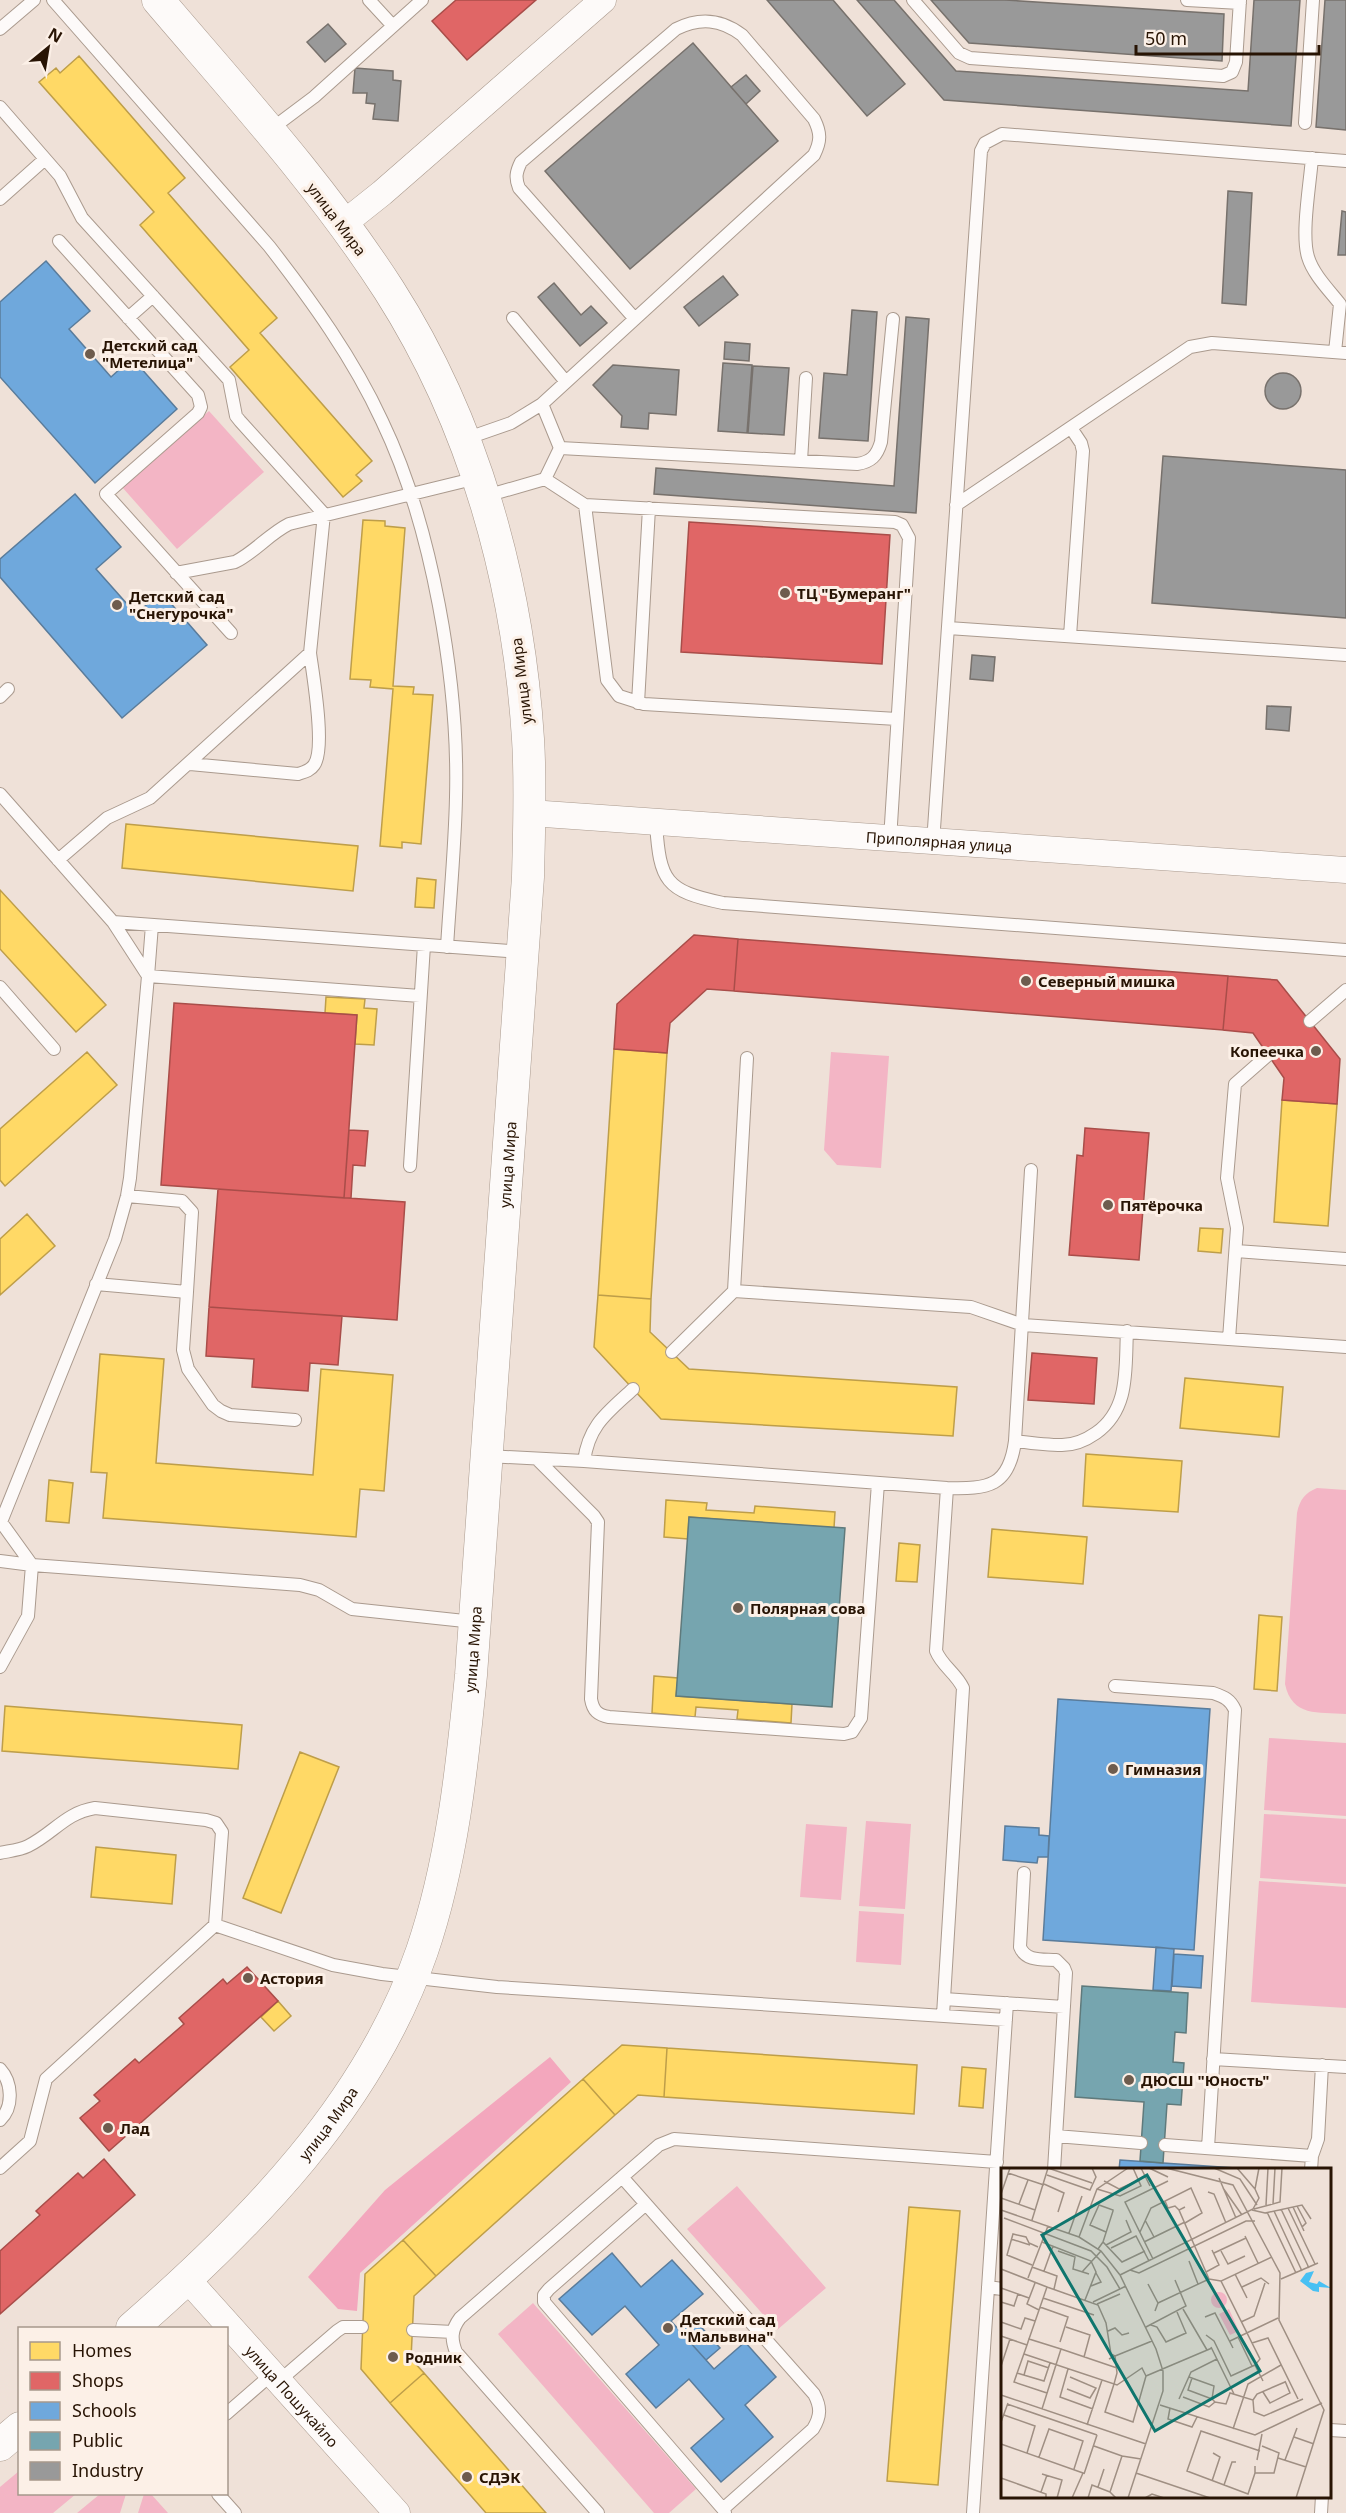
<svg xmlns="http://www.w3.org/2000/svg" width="1346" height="2513" font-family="'Noto Sans',sans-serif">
<rect width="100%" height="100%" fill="#efe1d8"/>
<!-- green -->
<path fill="#f3b5c5" d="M209 411 264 472 177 549 122 487Z
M831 1052 889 1056 881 1168 837 1165 824 1150Z
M1317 1488 1346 1490V1714C1318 1712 1292 1717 1285 1684L1297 1513C1300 1499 1305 1493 1317 1488Z
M1269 1738 1346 1743V1816L1264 1810Z
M1264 1814 1346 1819V1884L1260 1878Z
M866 1821 911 1824 905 1909 859 1906Z
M806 1824 847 1827 841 1900 800 1897Z
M1259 1881 1346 1887V2008L1251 2002Z
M859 1911 904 1914 901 1965 856 1962Z
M737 2186 826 2288 777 2330 687 2229Z
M533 2303 696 2489 669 2513H654L498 2334Z
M19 2471 20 2494H76L53 2513H0V2487Z
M100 2494H126L120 2513H77Z
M144 2494H151L168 2513H138Z"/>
<!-- forest -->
<path fill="#f3a7bd" d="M550 2057 571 2082 360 2273 357 2311 338 2309 308 2277 385 2190Z"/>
<!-- homes -->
<path fill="#ffd966" stroke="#be9e49" stroke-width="1.5" d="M79 56 185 178 168 193 277 318 260 333 372 461 356 475 362 481 343 497 230 367 249 350 140 225 154 212 39 82 56 68 60 73Z
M363 520 385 521V526L405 528 393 686 414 687 413 694 433 695 421 844 402 842V848L380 846 393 689 370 687 371 680 350 679Z
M126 824 358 846 353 891 122 868Z
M417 878 436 880 434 908 415 907Z
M0 890 106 1005 76 1032 0 949Z
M326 997 365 999 364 1008 377 1009 374 1045 355 1044 357 1015 325 1013Z
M614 1049 667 1053 651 1299 598 1295Z
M87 1052 117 1085 5 1186 0 1180V1129Z
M1282 1100 1337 1104 1328 1226 1274 1222Z
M27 1214 55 1246 0 1295V1239Z
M1200 1228 1223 1229 1221 1253 1198 1251Z
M598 1295 651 1299 650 1332 689 1369 957 1387 953 1436 661 1419 594 1347Z
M100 1354 164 1359 156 1463 313 1475 321 1369 393 1375 384 1491 360 1489 356 1537 103 1518 107 1473 91 1472Z
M1185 1378 1283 1387 1279 1437 1180 1428Z
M1086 1454 1182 1461 1178 1512 1083 1506Z
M49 1480 73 1483 69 1523 46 1521Z
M666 1500 707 1503 706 1510 754 1513 755 1506 835 1512 834 1528 689 1517 688 1539 664 1537Z
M992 1529 1087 1537 1083 1584 988 1577Z
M899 1543 920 1545 917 1582 896 1581Z
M1259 1615 1282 1617 1277 1691 1254 1689Z
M654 1676 678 1678 676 1696 792 1704 791 1723 737 1719 738 1710 696 1707 695 1717 652 1713Z
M5 1706 242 1725 238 1769 2 1751Z
M300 1752 339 1767 281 1913 243 1898Z
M96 1847 176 1855 172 1904 91 1897Z
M278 2001 291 2016 274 2031 261 2017Z
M622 2045 667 2048 664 2097 638 2095 615 2115 583 2079Z
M667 2048 917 2065 914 2114 664 2097Z
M962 2067 986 2069 983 2108 959 2106Z
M583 2079 615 2115 436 2276 403 2240Z
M909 2207 960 2211 938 2485 887 2481Z
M403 2240 436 2276 414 2296 411 2359 424 2373 390 2403 361 2369 365 2274Z
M424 2373 546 2513H486L390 2403Z"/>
<!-- shops -->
<path fill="#e06666" stroke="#a94d49" stroke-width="1.5" d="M456 0H536L467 60 432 21Z
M689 522 890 535 882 664 681 652Z
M694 935 738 939 734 991 707 989 670 1023 667 1053 614 1049 617 1004Z
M738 939 1228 976 1223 1030 734 991Z
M1228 976 1277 980 1340 1059 1337 1104 1282 1100 1284 1078 1253 1033 1223 1030Z
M174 1003 357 1015 344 1198 161 1185Z
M1085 1128 1149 1133 1139 1260 1069 1255 1077 1155 1083 1156Z
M349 1130 368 1131 365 1166 353 1165 351 1198H344Z
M218 1189 405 1202 397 1320 209 1307Z
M209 1307 342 1316 338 1365 310 1363 308 1391 252 1387 254 1359 206 1356Z
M1032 1353 1097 1358 1094 1404 1028 1400Z
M247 1967 278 2001 109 2151 80 2118 100 2101 94 2095 135 2059 139 2063 184 2024 179 2018 223 1979 227 1984Z
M104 2159 135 2195 0 2314V2251L40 2215 36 2211 78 2173 83 2178Z"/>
<!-- schools -->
<path fill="#6fa8dc" stroke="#5a7c9b" stroke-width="1.5" d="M46 261 90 311 69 329 111 377 132 358 177 409 95 483 0 377V302Z
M75 494 121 547 96 569 136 614 161 592 207 645 122 718 0 577V559Z
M1058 1699 1210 1709 1194 1950 1043 1940Z
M1005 1826 1039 1828V1835L1049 1836 1048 1857H1038L1037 1863 1003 1860Z
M1156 1947 1174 1949 1171 1991 1153 1990Z
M1174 1954 1203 1956 1201 1988 1172 1986Z
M1120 2160 1163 2163 1265 2170H1119Z
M612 2253 641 2287 672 2260 703 2294 671 2321 706 2360 714 2369 745 2342 776 2377 745 2405 773 2437 721 2482 691 2448 724 2419 689 2379 656 2408 626 2374 659 2345 625 2306 592 2335 559 2299Z
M693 2318 720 2348 706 2360 679 2330Z"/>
<!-- public -->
<path fill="#76a5af" stroke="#5f7a7c" stroke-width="1.5" d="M689 1517 845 1528 832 1707 676 1696Z
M1082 1986 1188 1993 1186 2033 1175 2032 1173 2062 1184 2063 1181 2105 1167 2104 1163 2163 1140 2161 1144 2102 1075 2097Z"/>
<!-- industry -->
<path fill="#999" stroke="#77716c" stroke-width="1.5" d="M767 0H833L905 84 867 116Z
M857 0H894L956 71 1248 91 1254 0H1300L1291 126 944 100Z
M931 0H1005L1224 14 1222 61 969 43Z
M1325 0H1346V130L1316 127Z
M328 24 346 44 325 62 307 42Z
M693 43 778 141 630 269 545 171Z
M355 68 393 71V80L401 81 398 121 373 119 375 104 366 103 367 93H353Z
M746 75 760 91 746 104 731 87Z
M1228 191 1252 193 1246 305 1222 303Z
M1342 211 1346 212V255H1338Z
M723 276 738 295 699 326 684 307Z
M554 283 581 315 591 306 607 323 580 346 538 297Z
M852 310 877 312 868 441 819 438 824 373 847 375Z
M906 317 929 319 916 513 654 494 656 468 894 486Z
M725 342 750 344 749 361 724 359Z
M723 363 752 365 747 433 718 431Z
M613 365 679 370 676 415 649 413 648 429 621 427 622 416 593 385Z
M753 366 789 368 784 435 748 433Z
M1265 391a18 18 0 1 1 36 0a18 18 0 1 1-36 0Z
M1163 456 1346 470V618L1152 603Z
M972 655 995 657 993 681 970 679Z
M1267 706 1291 707 1289 731 1266 729Z"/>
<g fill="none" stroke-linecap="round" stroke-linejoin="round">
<!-- service casing -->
<g stroke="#aa9a8e" stroke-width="14">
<path id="service" d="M53 0 269 246C311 300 353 358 382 421 432 525 459 682 456 797 455 847 450 897 447 947
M369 0 393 26
M913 0 959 53 970 58 1223 76 1232 72 1236 62 1240 0
M1187 0 1240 3
M0 29 34 0
M0 107 60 176 82 218 229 380 236 416 240 421 324 514 310 653 150 798 107 818 58 860
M1305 123 1313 0
M270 130 314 97 422 0
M1312 158C1310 184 1301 234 1308 257 1313 274 1329 290 1340 304L1335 352
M0 199 45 159
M59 241 198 395 201 407 198 413 106 494 231 633
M128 318 153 296
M513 318 566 382
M542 404 814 155C821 141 821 133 814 119L742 35C721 19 700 17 676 29L521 162C516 172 515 178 519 188L635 319
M465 439 511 423 542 404 560 448 545 479 585 505 895 522 902 525 909 538 890 840
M560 448 857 464C871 462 877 456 881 442L893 319
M801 461 806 378
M486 496 545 479
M585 505 607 680 619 696 644 704 897 719
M956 505 1190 347 1212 343 1346 353
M176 573 235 562C255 552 269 534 289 524L477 478
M948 628 1346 655
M1070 636 1083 451 1081 443 1071 428
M0 697 8 689
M638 703 649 508
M190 764 298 774C304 772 310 771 314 765 326 749 313 675 310 653
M0 794 113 922 148 976 130 1178 127 1196 115 1239 1 1522 32 1565 0 1561
M656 824C660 881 665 891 723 903L1346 950
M933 843 981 151 985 143 1002 134 1346 161
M113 922 522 952
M152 925 148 976 420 996
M0 987 54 1049
M1310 1021 1346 990
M410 1166 424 945
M127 1196 182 1201 192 1212 187 1292
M1236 1251 1346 1259
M96 1284 187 1292 183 1350 188 1369 213 1405 221 1411 230 1415 295 1420
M734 1291 971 1307 1023 1325 1346 1347
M1229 1339 1237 1228 1227 1178 1235 1084 1268 1055
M672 1352 734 1291 747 1058
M1015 1441C1031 1443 1046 1445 1062 1445 1075 1445 1086 1440 1096 1433 1130 1409 1125 1369 1127 1331
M487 1456 584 1461 947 1488C988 1489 1009 1487 1015 1441L1031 1170
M537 1459 594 1516 598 1522 591 1699C593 1711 598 1715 609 1717L844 1734 852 1732 861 1718 878 1483
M584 1461C589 1425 607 1413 633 1389
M0 1667 28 1616 32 1565 300 1585 319 1590 352 1609 474 1622
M1115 1686 1213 1693C1224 1697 1230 1699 1235 1710L1208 2148
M0 1853C9 1851 20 1850 28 1846 54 1833 65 1813 95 1808L206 1820 216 1823 222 1832 215 1925 46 2079 30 2141 0 2168
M1024 1873 1020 1947C1026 1962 1043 1959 1056 1960L1064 1968 1066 1973 1054 2170
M215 1925 333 1965 382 1974 497 1987 1006 2020
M944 1999 1064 2007
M943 2015 963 1688C956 1673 942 1666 936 1651L947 1488
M1213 2059 1346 2067
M0 2069C12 2082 14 2107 0 2120
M1056 2136 1141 2143
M1165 2145 1312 2156
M1311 2170 1312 2156 1318 2139 1322 2065
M622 2177 814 2394C821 2407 821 2416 813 2429L723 2509 725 2513
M646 2204 549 2289 544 2295V2302L723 2509
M988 2287 1002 2289
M413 2330 453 2332
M279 2381 337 2331 343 2327H362
M226 2414 272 2374
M1330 2430 1346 2431
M218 2494 235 2513
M598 2513 456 2352C451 2339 451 2330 460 2318L659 2145 674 2139 997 2162
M973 2513 1007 2003
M1321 2513 1322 2496"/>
</g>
<!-- minor casing -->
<g stroke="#aa9a8e" stroke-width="27">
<g id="minor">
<path d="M343 224 382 193 603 0"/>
<path id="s1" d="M530 813 1346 870"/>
<path id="s2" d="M188 2280 397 2513"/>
</g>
</g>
<!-- tertiary casing -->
<g stroke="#aa9a8e" stroke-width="33">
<g id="tertiary">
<path id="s3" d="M132 2328C251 2224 369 2105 422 1951 452 1863 462 1768 471 1675L528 877C529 831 531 785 528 739 518 581 474 423 389 290 322 186 238 94 158 0"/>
<path d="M0 2445 20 2428"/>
</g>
</g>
<!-- service -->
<use href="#service" stroke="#fdfaf9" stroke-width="12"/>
<!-- minor -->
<use href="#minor" stroke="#fdfaf9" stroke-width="26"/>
<!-- tertiary -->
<use href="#tertiary" stroke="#fdfaf9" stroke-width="32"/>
</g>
<!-- markers -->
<g fill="#6e5c4e" stroke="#fcf0e7" stroke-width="2">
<circle cx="90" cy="354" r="6"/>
<circle cx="785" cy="593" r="6"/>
<circle cx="117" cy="605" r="6"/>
<circle cx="1026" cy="981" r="6"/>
<circle cx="1316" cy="1051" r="6"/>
<circle cx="1108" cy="1205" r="6"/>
<circle cx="738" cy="1608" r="6"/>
<circle cx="1113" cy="1769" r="6"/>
<circle cx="248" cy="1978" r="6"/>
<circle cx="1129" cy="2080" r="6"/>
<circle cx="108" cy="2128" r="6"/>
<circle cx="668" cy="2328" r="6"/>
<circle cx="393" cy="2357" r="6"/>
<circle cx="467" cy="2477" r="6"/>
</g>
<g text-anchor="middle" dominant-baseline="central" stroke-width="6" stroke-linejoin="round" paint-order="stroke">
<!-- street labels -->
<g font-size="15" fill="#281404" stroke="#fcf0e7">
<text transform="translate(337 219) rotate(53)">улица Мира</text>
<text transform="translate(521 681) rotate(-97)">улица Мира</text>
<text stroke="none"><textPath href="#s1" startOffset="410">Приполярная улица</textPath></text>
<text stroke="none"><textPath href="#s3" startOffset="1274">улица Мира</textPath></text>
<text stroke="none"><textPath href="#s3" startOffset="788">улица Мира</textPath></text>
<text stroke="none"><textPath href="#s3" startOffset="284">улица Мира</textPath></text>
<text stroke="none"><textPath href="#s2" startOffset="156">улица Пошукайло</textPath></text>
</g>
<!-- poi labels -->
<g font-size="15" font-weight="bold" fill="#281404" stroke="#fcf0e7" text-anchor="start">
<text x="102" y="345">Детский сад<tspan x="102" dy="17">"Метелица"</tspan></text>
<text x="797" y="593">ТЦ "Бумеранг"</text>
<text x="129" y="596">Детский сад<tspan x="129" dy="17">"Снегурочка"</tspan></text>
<text x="1038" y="981">Северный мишка</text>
<text x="1304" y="1051" text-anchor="end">Копеечка</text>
<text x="1120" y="1205">Пятёрочка</text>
<text x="750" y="1608">Полярная сова</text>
<text x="1125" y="1769">Гимназия</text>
<text x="260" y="1978">Астория</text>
<text x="1141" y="2080">ДЮСШ "Юность"</text>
<text x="120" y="2128">Лад</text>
<text x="680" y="2319">Детский сад<tspan x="680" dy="17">"Мальвина"</tspan></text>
<text x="405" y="2357">Родник</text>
<text x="479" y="2477">СДЭК</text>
</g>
</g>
<!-- overview -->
<g transform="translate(1001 2168)">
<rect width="330" height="330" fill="#efe1d8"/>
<path d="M210 132a8 8 0 1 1 16 0a8 8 0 1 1-16 0ZM228 141 238 163 229 167 218 146Z" fill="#f3b5c5"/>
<path d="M313 103 308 114 316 116 318 113 330 120 318 119V124L312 123 299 113 305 105Z" fill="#48c0f3"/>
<path fill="none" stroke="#9f8f83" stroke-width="1.5" d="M47 0 91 15M140 0 149 18M148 0 167 9M165 0 232 17 279 105 278 152 323 242 295 330M213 0 239 11 256 37M236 0 254 21M7 5 43 17M46 7 89 22 95 9 91 0M218 10 235 50M103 13 118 21 138 12M43 16 63 25 57 44M222 20 241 47M96 21 119 28 140 18 132 0M207 24 213 26 225 55M0 26 9 0M0 30 34 42M164 33 167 40 174 38 178 42M18 36 27 12M272 36 274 0M265 37 267 0M296 38 305 55 301 59M184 39 178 42 208 111M292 39 303 63M287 40 314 96M253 41 279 34 281 0M280 41 308 100M0 42 78 69 100 83 119 107 155 181 162 203V223L127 330M251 42 264 45 301 37 310 51M273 43 301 103M266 44 295 105M3 50 90 83 106 99 119 121M31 52 47 0M144 52 153 69M139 64 150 40 190 20 201 45 184 55M68 65 81 28M244 68 257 95M78 69 96 21 127 0M10 71 29 77M41 74 90 93 95 104 84 132M102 74 112 43V42L98 37 89 57 105 64M143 74 184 54M105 77 130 64 125 52M110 80 135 68 148 93M97 81 102 74 121 94 144 83M57 83 74 89 72 101 88 106M220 83 227 96 244 88M213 85 245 70M152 91 124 34 167 13M188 93 197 116M31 97 6 87 12 66 25 69 28 75 37 79M31 99 56 108 53 121M0 101 46 119 28 171M129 102 138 105 245 53H254M43 103 52 78M81 104 100 83M205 104 218 97 211 82M234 106 246 130M119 107 252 41 258 30 254 21 258 0M27 110 47 58M280 111 317 95M34 115 26 136 38 142M147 116 157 135 154 143M90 118 100 114 95 105M46 119 97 137 105 155 110 186 114 188 108 191M241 119 260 110 268 116M0 120 28 130M42 130 93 147M0 134 13 138 17 126M92 134 125 118M157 135 208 111 220 113M96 136 119 126M39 139 67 149 59 174M182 141 206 182M204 149 214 145 232 180M0 154 20 161 24 150 34 153M240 154 253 148 264 115M150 157 156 159 165 174 185 165 176 144M65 159 89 167 83 189M145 159 185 138 174 112M107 163 114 160 121 167 128 165M205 167 213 173 230 208 254 197M0 168 26 177 28 171 60 181 41 241M237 169 251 198M229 173 277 150M251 175 267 170 297 231M26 177 13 214 46 225M210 179 233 226M60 181 116 200M23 186 116 217 141 200 145 208 132 254 104 244 113 216 116 205 114 188 151 173M0 198 9 171M67 201 59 229 92 241M16 205 43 213 49 195M23 207 27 193 48 200M145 208 211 180M188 209 213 218 211 231 214 234M191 210 187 222 211 231M262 213 254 197 259 191 220 113 271 89M66 221 89 230 95 220 69 209M262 224 269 235 289 225 284 213M0 227 145 276M182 229 208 239 214 234 225 236 229 225 252 232 253 244 263 248 302 231M178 231 190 204 216 191M252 232 256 226 284 214M6 236 96 267M159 237 254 267 321 235M169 240 167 251 191 259 196 249M3 247 34 258 26 285M0 254 7 235M86 257 101 212M232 261 247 216 280 197M293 269 313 276M0 276 82 305 71 330M93 278 121 288 109 324 115 330M121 288 140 291M38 289 48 261 82 273 73 301M277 290 305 299M256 292 261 266M284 292 296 260M254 298V305H273L278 285 261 278M135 305 209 330M254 305 247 326 186 303 200 263 259 283M41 306 61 312 56 330M83 306 96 267M0 310 45 326V330M211 313 219 289 212 285M223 317 231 294H235M97 319 103 301M40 324 46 307M87 330 91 317 109 324M144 330 151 326 163 330"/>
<path fill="#0f766e" fill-opacity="0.15" stroke="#0f766e" stroke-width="3" d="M146 7 259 203 154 263 41 67Z"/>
<rect width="330" height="330" fill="none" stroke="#281404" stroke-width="3"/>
</g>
<!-- legend -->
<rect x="18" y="2327" width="210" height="168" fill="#fcf0e7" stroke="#a7988c" stroke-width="1.5"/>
<rect x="30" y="2342" width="30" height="18" fill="#ffd966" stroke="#a7988c" stroke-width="1.5"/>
<text x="72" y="2357" font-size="18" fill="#281404">Homes</text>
<rect x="30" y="2372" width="30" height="18" fill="#e06666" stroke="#a7988c" stroke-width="1.5"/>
<text x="72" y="2387" font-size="18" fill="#281404">Shops</text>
<rect x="30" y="2402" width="30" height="18" fill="#6fa8dc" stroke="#a7988c" stroke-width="1.5"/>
<text x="72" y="2417" font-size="18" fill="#281404">Schools</text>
<rect x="30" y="2432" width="30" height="18" fill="#76a5af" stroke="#a7988c" stroke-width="1.5"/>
<text x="72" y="2447" font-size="18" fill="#281404">Public</text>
<rect x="30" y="2462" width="30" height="18" fill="#999999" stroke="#a7988c" stroke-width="1.5"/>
<text x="72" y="2477" font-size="18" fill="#281404">Industry</text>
<!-- north arrow -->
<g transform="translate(48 48) rotate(30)" stroke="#fcf0e7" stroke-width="4.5" paint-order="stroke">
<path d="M0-4.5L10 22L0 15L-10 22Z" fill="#281404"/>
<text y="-9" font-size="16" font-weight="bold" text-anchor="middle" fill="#281404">N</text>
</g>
<!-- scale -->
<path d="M1136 45v9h183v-9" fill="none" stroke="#281404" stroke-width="3"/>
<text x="1145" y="45" font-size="18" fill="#281404" stroke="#fcf0e7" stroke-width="4.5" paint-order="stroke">50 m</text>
</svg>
